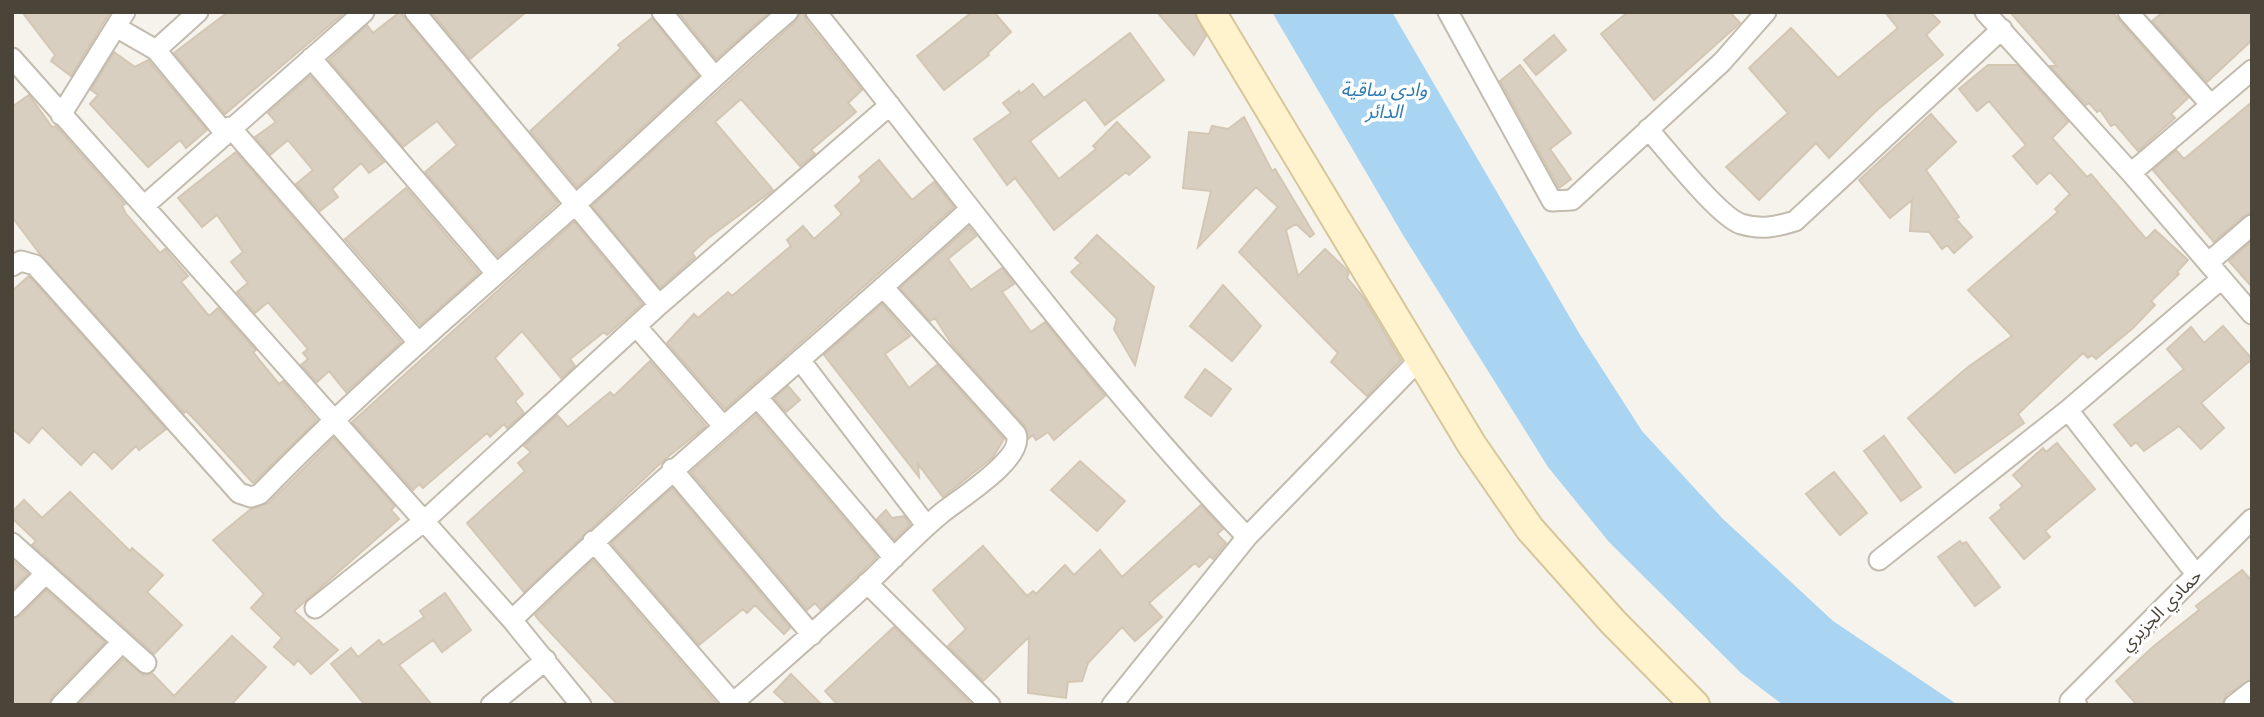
<svg xmlns="http://www.w3.org/2000/svg" width="2264" height="717" font-family="'Fira Sans','Noto Sans Arabic',sans-serif">
<rect width="100%" height="100%" fill="#f6f3ec"/>
<!-- water -->
<path fill="#a9d4f2" d="M1272 12H1392L1579 333 1642 431 1723 519 1833 621 1958 705H1783L1741 673 1609 542 1548 467 1403 235Z"/>
<!-- building -->
<path fill="#d8cfc1" stroke="#d3c7b4" stroke-width="2" d="M22 12H110L71 76 51 61 55 55Z
M228 12H345L225 114 174 53Z
M400 12 558 203 498 256 425 172 457 145 437 121 403 147 329 60 367 25 373 33Z
M431 12H526L470 59Z
M678 12H769L716 59Z
M800 12H804L806 20 862 90 848 103 856 112 811 150 815 154 800 166 741 99 715 122 773 190 707 239 692 253 695 257 660 288 592 206 796 21Z
M972 12H994L1011 32 988 53 989 55 944 90 917 56Z
M1157 12H1194L1206 36 1194 55Z
M1628 12H1730L1740 23 1654 100 1601 34Z
M1885 12H1930L1940 22 1926 35 1943 55 1876 111 1829 158 1816 143 1759 200 1726 167 1788 113 1749 68 1791 28 1838 78 1898 28Z
M2010 12H2112L2188 98 2171 114 2175 118 2138 151 2115 124 2111 126 2100 110 2097 112 2089 103 2086 105 2050 66H2057Z
M2163 12H2252V40L2207 82 2152 21Z
M652 18 698 76 577 187 530 131 621 48 618 45Z
M1130 33 1164 80 1105 125 1085 99 1030 141 1059 179 1096 149 1093 146 1117 122 1150 157 1129 175 1126 172 1054 230 1015 178 1007 185 974 139 1011 113 1003 103 1019 91 1020 94 1033 84 1044 98Z
M1554 35 1566 50 1536 75 1524 60Z
M114 52 135 67 148 60 207 130 186 148 180 140 148 167 90 104 98 95 91 90Z
M1520 65 1571 133 1550 149 1571 179 1559 188 1500 81Z
M1988 65H2017L2068 122 2052 138 2087 177 2091 174 2146 239 2155 230 2188 260 2177 272 2179 274 2151 301 2155 305 2133 328 2096 359 2092 355 2088 358 2083 353 2018 414 2024 423 1955 473 1908 418 1968 367 2012 336 1968 290 2058 212 2055 209 2070 194 2050 172 2037 184 2013 156 2026 145 1989 101 1977 111 1959 89Z
M310 76 384 162 369 173 361 163 332 189 338 197 320 211 296 184 313 170 288 140 270 155 255 137 276 122 268 113Z
M29 95 52 127 56 126 125 204 122 206 126 214 160 253 165 249 188 276 181 282 209 316 218 308 256 350 253 352 279 384 283 381 317 420 253 483 197 422 186 411 184 413 40 254 12 217V107Z
M2252 102V213L2244 216 2214 242 2153 170 2176 150 2184 159Z
M1931 114 1956 142 1926 170 1959 217 1956 219 1972 237 1954 253 1947 245 1942 249 1929 232 1910 231 1912 200 1890 218 1859 180Z
M1244 117 1272 171 1275 169 1314 234 1310 237 1296 224 1286 230 1298 276 1325 249 1349 272 1347 278 1364 298 1401 360 1367 396 1331 362 1338 353 1239 252 1278 207 1256 187 1198 247 1211 191 1183 188 1189 132 1209 134 1212 126 1228 129Z
M236 152 401 342 346 392 329 371 317 382 301 365 308 359 303 353 308 349 268 302 255 313 237 292 248 283 231 262 243 252 217 215 202 227 178 198Z
M879 160 912 200 934 182 954 207 725 409 667 343 694 314 698 318 728 292 732 296 766 267 791 246 787 240 803 226 814 239 842 214 835 206 862 181 859 177Z
M406 188 479 273 420 325 345 239Z
M574 222 642 304 607 335 604 332 570 359 575 366 561 378 522 331 495 358 523 394 515 401 524 413 507 428 504 424 490 437 487 433 423 488 419 484 413 490 352 422Z
M969 227 976 236 948 259 971 290 1002 268 1014 284 1002 292 1031 332 1045 322 1105 396 1054 440 1048 432 1036 440 1033 435 1028 439 1025 426 953 346 935 318 930 321 900 288Z
M1097 235 1154 287 1135 365 1114 329 1117 319 1071 272 1081 263 1075 258Z
M2252 241V287L2229 261Z
M29 276 166 429 139 450 136 446 112 469 94 451 81 465 42 427 29 443 12 429V291Z
M1223 285 1261 326 1232 361 1190 326Z
M882 304 910 336 885 354 909 388 937 365 1004 439 993 457 943 497 918 464 919 477 824 355Z
M2223 326 2252 359 2201 403 2224 428 2201 449 2179 426 2144 451 2136 442 2131 446 2114 425 2184 369 2167 349 2191 327 2204 343Z
M650 361 706 426 664 460 524 592 467 523 525 471 518 463 531 452 524 446 557 415 568 427 610 392 614 396Z
M1205 369 1231 389 1211 416 1185 397Z
M788 386 800 400 786 412 774 398Z
M756 415 877 557 821 610 815 603 807 610 691 472Z
M1884 436 1921 487 1901 501 1864 451Z
M334 438 395 506 391 510 399 519 294 611 338 650 311 674 298 660 294 665 274 647 282 638 251 608 264 594 213 540 251 509 269 503Z
M2057 443 2095 489 2045 531 2050 537 2024 559 1990 518 2002 508 2000 505 2023 486 2013 475 2043 448 2046 452Z
M1080 461 1125 501 1097 531 1051 490Z
M1834 472 1867 513 1840 535 1806 494Z
M672 488 790 628 784 634 755 605 747 613 743 609 699 645 611 543Z
M70 492 130 551 132 548 163 575 147 592 182 625 154 654 32 545 36 541 12 518V512L24 500 42 518Z
M1201 505 1223 529 1217 534 1226 543 1213 559 1210 556 1199 567 1195 563 1149 603 1162 617 1135 641 1122 627 1088 663 1082 681 1068 682 1066 698 1028 693 1029 637 983 681 948 646 966 629 933 590 983 546 1027 596 1033 591 1036 594 1065 565 1074 575 1100 550 1122 577Z
M886 510 892 518 904 516 910 525 894 540 877 519Z
M1960 541 1962 544 1966 542 2000 587 1975 606 1938 557Z
M593 560 718 705H618L539 620 535 615Z
M13 561 28 574 12 589V562Z
M2242 570 2252 581V679L2226 695 2222 705H2137L2116 681 2154 646 2199 610 2196 606Z
M46 590 105 642 52 696 49 705H12V619L21 616Z
M445 593 471 630 442 652 433 640 399 665 432 705H365L331 664 351 648 358 657 379 640 383 645 424 617 420 611Z
M894 627 972 705H838L825 691Z
M232 636 266 667 231 705H78L123 659 143 675 152 673 174 696Z
M791 674 822 705H788L774 692Z"/>
<g fill="none" stroke-linecap="round" stroke-linejoin="round">
<!-- street casing -->
<g stroke="#c2bbae" stroke-width="23">
<path id="street" d="M198 12 156 50 224 132
M415 12 659 305
M662 12 714 76
M816 12C958 189 1090 372 1247 537
M1448 12 1552 201 1572 200 1722 62 1766 12
M1985 12 2131 173 2252 314
M2128 12 2211 105
M116 27 156 50
M12 58 512 620 581 705
M311 58 495 272
M61 115 125 12
M230 127 417 341
M1648 129C1667 150 1718 216 1741 224 1761 230 1776 227 1795 221L2002 29
M2131 173 2252 70
M144 206 364 12
M2209 262 2252 225
M12 266 21 261 35 265 239 493 251 497 260 494C360 390 469 299 576 204 648 141 715 74 788 12
M636 326 723 426
M800 360 926 525
M758 398 894 558
M2068 410 2196 574
M672 469 812 635
M593 541 733 703C779 663 825 623 869 582 894 558 917 533 943 512 962 497 1025 458 1016 434L884 288
M12 543 146 663
M1879 560 2068 410 2220 280
M867 583 990 705
M12 607 46 573
M315 608 423 522 659 305 890 105
M512 620C659 477 818 348 969 210
M61 705 122 642
M491 705 546 660
M1112 705 1247 537 1420 359
M2077 705 2070 701 2252 519
M2234 705 2252 691"/>
</g>
<!-- secondary casing -->
<g stroke="#d6c79b" stroke-width="32">
<path id="secondary" d="M1211 12 1472 445 1530 529 1613 622 1695 705"/>
</g>
<!-- street -->
<use href="#street" stroke="#fff" stroke-width="19"/>
<!-- secondary -->
<use href="#secondary" stroke="#fff3cd" stroke-width="28"/>
</g>
<g text-anchor="middle" dominant-baseline="central" stroke-width="7" stroke-linejoin="round" paint-order="stroke">
<!-- street labels -->
<g font-size="18" fill="#4b4439" stroke="#fff">
<text transform="translate(2161 610) rotate(-45)">حمادي الجزيري</text>
</g>
<!-- water labels -->
<g font-size="19" font-style="italic" fill="#2e7ab2" stroke="#fff">
<text x="1384" y="89">وادي ساقية<tspan x="1384" dy="22">الدائر</tspan></text>
</g>
</g>
<!-- border -->
<rect width="2264" height="717" fill="none" stroke="#4b4439" stroke-width="28"/>
</svg>
